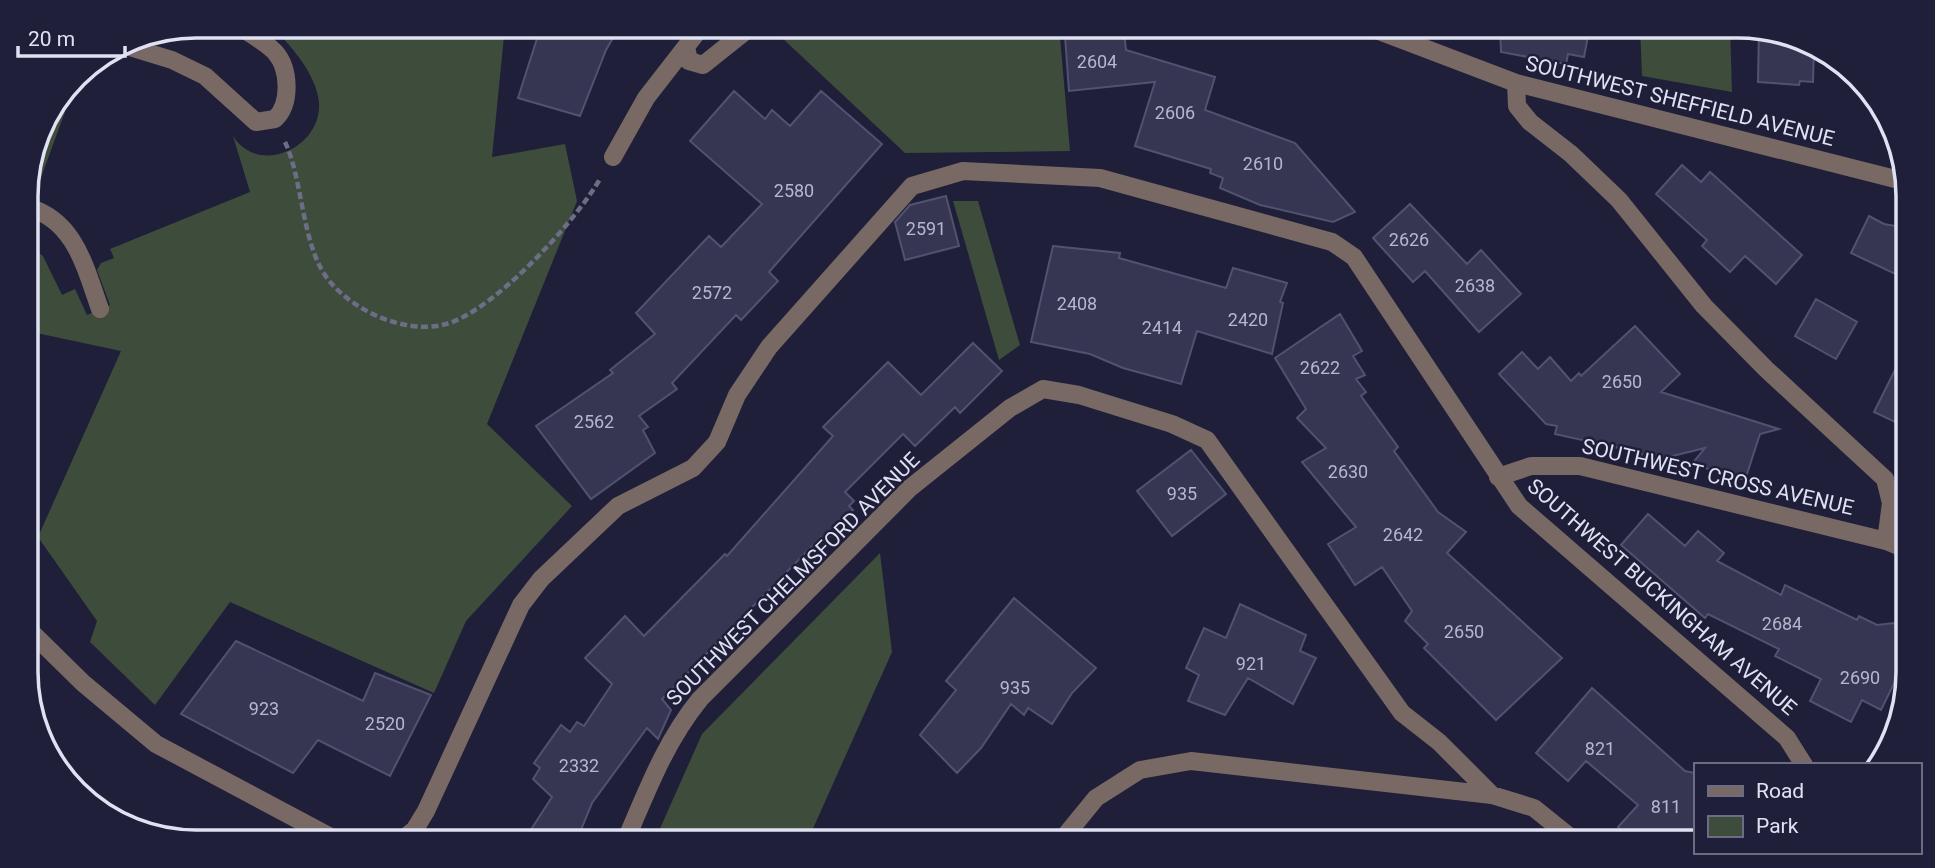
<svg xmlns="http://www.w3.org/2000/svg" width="1935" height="868" font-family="Roboto,sans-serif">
<rect width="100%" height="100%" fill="#1f1f39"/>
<!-- green -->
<path fill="#3e4c3c" d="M271 26H505L492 157 565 144 577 201 487 424 572 506 466 621 434 693 230 602 155 705 90 642 97 621 38 537 121 351 27 331V244L43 256 62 295 75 289 87 315 110 305 97 270 101 263 114 258 110 249 250 192 233 136C259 177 322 147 319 103 317 75 290 44 271 26Z
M793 26H1059L1070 151 905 153 780 36Z
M1640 26H1730L1732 92 1642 76Z
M78 76 34 197 27 195 44 122Z
M953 201H978L1020 345 999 360Z
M880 553 892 652 807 842H654L702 734Z"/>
<!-- building -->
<path fill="#363653" stroke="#515270" stroke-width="2" d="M541 26H620L606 50 580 116 518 98Z
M1500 26H1590L1584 57 1568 54 1566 64 1501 52Z
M1759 30 1804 39 1814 48 1813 82 1800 81 1799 85 1758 82Z
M1124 31 1126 50 1215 77 1205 110 1295 143 1355 212 1333 222 1260 205 1220 188 1223 178 1210 173 1211 169 1135 146 1155 82 1069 91 1065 36Z
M734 91 765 119 772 110 790 126 821 91 882 144 769 272 778 281 741 320 736 315 672 383 677 389 639 416 648 427 643 430 655 453 591 499 536 426 613 373 610 370 655 334 636 313 709 236 721 247 762 204 690 141Z
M1682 165 1701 182 1710 172 1802 255 1776 284 1745 256 1730 272 1702 246 1707 240 1656 194Z
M946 196 959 246 905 260 895 222 910 205Z
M1410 204 1467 264 1481 250 1521 294 1479 332 1425 271 1413 282 1373 238Z
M1869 216 1884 224 1907 228 1908 280 1851 253Z
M1053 246 1120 253 1119 258 1226 288 1233 268 1287 283 1280 302 1283 303 1272 354 1197 331 1181 384 1123 368 1090 354 1031 342Z
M1816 299 1857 322 1836 359 1795 336Z
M1340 314 1362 351 1353 356 1365 375 1356 379 1366 392 1361 396 1398 447 1394 451 1438 512 1466 532 1447 553 1562 658 1496 720 1424 648 1428 644 1405 621 1412 611 1382 567 1355 585 1328 544 1356 527 1302 462 1326 448 1297 418 1306 409 1275 358Z
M1635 326 1680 374 1661 392 1779 429 1760 434 1745 480 1692 464 1705 448 1644 463 1641 453 1555 434 1557 426 1546 424 1499 374 1522 352 1538 369 1550 357 1571 381 1579 373 1581 376Z
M973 343 1002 371 960 413 955 407 915 446 903 434 845 492 854 501 849 506 853 510 825 541 821 537 662 699 671 710 658 739 647 728 592 803 576 842H523L552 797 533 779 540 768 534 763 561 725 570 732 577 722 584 726 612 684 585 658 625 616 644 636 725 554 727 556 833 436 823 427 888 362 921 395Z
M1908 344V428L1874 412Z
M1191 450 1226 494 1172 536 1137 491Z
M1648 514 1685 546 1698 531 1724 553 1717 561 1781 595 1785 585 1857 620 1859 616 1877 625 1894 623 1909 630V653L1881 710 1862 700 1851 722 1810 701 1821 679 1775 656 1779 649 1708 614 1705 618 1621 545Z
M1014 598 1096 668 1072 693 1052 724 1028 708 1024 715 1011 704 981 748 957 773 920 735 956 690 946 681Z
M1240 604 1306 635 1300 651 1316 658 1293 704 1248 678 1225 715 1188 701 1199 675 1186 668 1204 628 1226 638Z
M236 641 363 701 375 673 431 695 390 776 318 740 293 773 181 714Z
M1592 688 1685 771 1695 773V841H1634L1618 827 1638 805 1586 761 1568 781 1536 753Z"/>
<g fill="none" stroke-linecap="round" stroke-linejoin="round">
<!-- path -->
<path stroke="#6d6e85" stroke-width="4.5" stroke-dasharray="7 3.5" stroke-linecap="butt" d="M285 142C304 182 301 249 331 283 356 312 404 333 442 325 491 315 575 222 600 179"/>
<!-- minor -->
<path stroke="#796964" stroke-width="18" d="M1366 26 1516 83 1907 182
M123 45 172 60 205 76 256 122 275 119C291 104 290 69 275 52 265 42 251 34 238 26
M686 47 689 61 703 65 752 26
M1516 83 1517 106 1530 122 1571 154 1619 200 1704 306 1766 369 1885 479 1891 503 1886 541 1908 550
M613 157 646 98 702 26
M27 207C75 220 85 267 100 309
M1498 477 1531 466H1580L1886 541
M28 629 83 683 156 744 340 842
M400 842 415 829 426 811 521 605 541 579 618 506 693 468 717 442 737 395 769 347 912 186 963 171 1100 178 1332 242 1354 257 1519 506 1787 738 1804 765
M625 842C647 791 665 742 700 699L910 488 1010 408 1043 389 1079 395 1172 424 1207 440 1402 713 1439 742 1492 795
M1060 842 1096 798 1140 770 1191 761 1492 795 1534 808 1575 841"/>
</g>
<g text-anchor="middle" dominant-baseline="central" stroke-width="5" stroke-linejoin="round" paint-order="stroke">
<!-- number labels -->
<g font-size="18" fill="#b6b7cc">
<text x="1097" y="61">2604</text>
<text x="1175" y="112">2606</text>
<text x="1263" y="163">2610</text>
<text x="794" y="190">2580</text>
<text x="926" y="228">2591</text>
<text x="1409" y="239">2626</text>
<text x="1475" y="285">2638</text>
<text x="712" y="292">2572</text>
<text x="1077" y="303">2408</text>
<text x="1248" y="319">2420</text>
<text x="1162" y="327">2414</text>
<text x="1320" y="367">2622</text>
<text x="1622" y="381">2650</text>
<text x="594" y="421">2562</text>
<text x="1348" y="471">2630</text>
<text x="1182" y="493">935</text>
<text x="1403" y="534">2642</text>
<text x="1782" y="623">2684</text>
<text x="1464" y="631">2650</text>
<text x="1251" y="663">921</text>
<text x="1860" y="677">2690</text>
<text x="1015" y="687">935</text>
<text x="264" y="708">923</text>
<text x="385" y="723">2520</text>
<text x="1600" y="748">821</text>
<text x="579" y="765">2332</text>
<text x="1666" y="806">811</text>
</g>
<!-- street labels -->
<g font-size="21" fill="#e0e2f4" stroke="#1f1f39">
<text transform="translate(1680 101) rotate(14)">SOUTHWEST SHEFFIELD AVENUE</text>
<text transform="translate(1718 477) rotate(13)">SOUTHWEST CROSS AVENUE</text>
<text transform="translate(793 579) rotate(-45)">SOUTHWEST CHELMSFORD AVENUE</text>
<text transform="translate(1662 597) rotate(41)">SOUTHWEST BUCKINGHAM AVENUE</text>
</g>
</g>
<!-- crop -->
<path d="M0 0H1935V868H0ZM196 38H1738A158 158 0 0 1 1896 196V672A158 158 0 0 1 1738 830H196A158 158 0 0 1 38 672V196A158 158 0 0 1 196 38Z" fill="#1f1f39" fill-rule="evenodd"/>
<path fill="none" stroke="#e0e2f4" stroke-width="3.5" d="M196 38H1738A158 158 0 0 1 1896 196V672A158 158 0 0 1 1738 830H196A158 158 0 0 1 38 672V196A158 158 0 0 1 196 38Z"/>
<!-- legend -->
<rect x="1694" y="763" width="228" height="91" fill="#1f1f39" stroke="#6c6d84" stroke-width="2"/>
<rect x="1708" y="786" width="35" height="10" fill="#796964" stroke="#6c6d84" stroke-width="2"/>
<text x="1756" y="798" font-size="21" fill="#e0e2f4">Road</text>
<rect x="1708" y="816" width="35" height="21" fill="#3e4c3c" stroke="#6c6d84" stroke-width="2"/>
<text x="1756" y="833" font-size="21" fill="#e0e2f4">Park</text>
<!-- scale -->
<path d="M18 46v10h107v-10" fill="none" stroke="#e0e2f4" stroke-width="3.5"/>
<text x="28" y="46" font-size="21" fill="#e0e2f4" stroke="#1f1f39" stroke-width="5" paint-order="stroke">20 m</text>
</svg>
